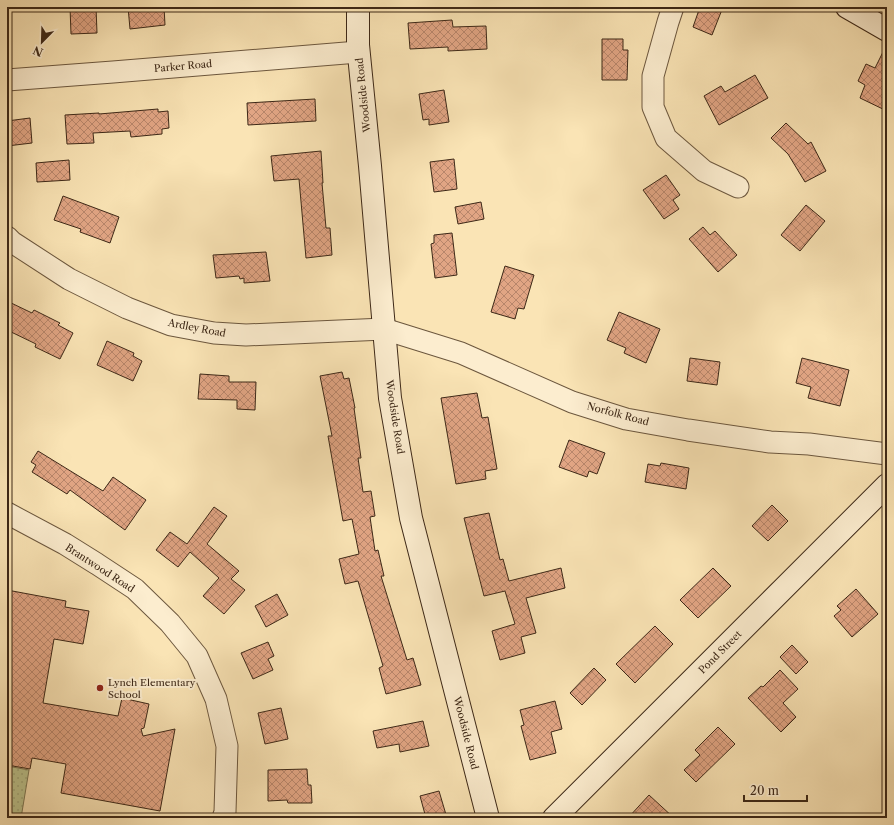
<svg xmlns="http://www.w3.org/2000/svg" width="894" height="825" font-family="'Libre Caslon Text',serif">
<defs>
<pattern id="park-dots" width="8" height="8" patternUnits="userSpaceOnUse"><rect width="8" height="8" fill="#bcc48e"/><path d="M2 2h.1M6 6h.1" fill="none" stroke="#a2a87a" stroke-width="1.8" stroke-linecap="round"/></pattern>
<pattern id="building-cross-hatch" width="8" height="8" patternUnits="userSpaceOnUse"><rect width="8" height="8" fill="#e1a584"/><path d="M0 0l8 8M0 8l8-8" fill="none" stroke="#b8866b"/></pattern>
</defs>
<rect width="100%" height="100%" fill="#fae4b5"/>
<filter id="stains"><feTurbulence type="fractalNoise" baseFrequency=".005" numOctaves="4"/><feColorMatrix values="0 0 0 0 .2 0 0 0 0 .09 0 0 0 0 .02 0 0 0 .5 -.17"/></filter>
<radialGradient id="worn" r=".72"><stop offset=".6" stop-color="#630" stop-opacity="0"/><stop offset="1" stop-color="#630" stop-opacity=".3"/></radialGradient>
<!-- park -->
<path fill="url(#park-dots)" stroke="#7c7652" d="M7 766 29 770 21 818H7Z"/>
<!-- building -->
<path fill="url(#building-cross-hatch)" stroke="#3d2817" d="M70 7H96L97 33 71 34Z
M128 7H164L165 25 130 29Z
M700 7H723L712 35 693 27Z
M452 20 453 27 486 26 487 49 448 51V47L410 49 408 23Z
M602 39H623V50H628L627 80H602Z
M887 44V111L860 98 865 85 858 81 866 64 875 68Z
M755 75 768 98 719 125 704 96 721 86 725 92Z
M444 90 449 122 429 125V119L423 120 419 94Z
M315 99 316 121 248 125 247 103Z
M158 109V112L168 111 169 128 162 129V134L131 137 130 131 93 133 94 143 67 144 65 115 99 113V114Z
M30 118 32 143 7 146V121Z
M786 123 808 144 811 142 826 171 805 182 788 154 771 138Z
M321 151 323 183H322L326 228H330L332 255 306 258 299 179 274 181 271 156Z
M454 159 457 189 434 192 430 162Z
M69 160 70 180 37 182 36 163Z
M666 175 680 195 673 200 679 209 664 219 643 190Z
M63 196 119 217 110 243 80 232 81 229 54 220Z
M481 202 484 219 458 224 455 207Z
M806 205 825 221 800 251 781 235Z
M703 227 710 235 715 231 737 255 718 272 689 239Z
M452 233 457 275 435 278 431 244 434 243V235Z
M266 252 270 281 244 283V278L240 279 239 276 216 278 213 255Z
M505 266 534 275 524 309 518 308 515 319 491 312Z
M7 301 32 313 34 310 60 323 58 325 73 333 60 359 35 347 36 344 7 330Z
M619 312 660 329 646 363 624 353 626 348 607 340Z
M107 341 134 353 133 356 142 361 133 381 97 365Z
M690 358 720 362 717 385 687 381Z
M802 358 849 370 840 406 808 398 811 387 796 383Z
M342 372 344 379 349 378 355 408H354L361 458H358L363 492 371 491 375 516 370 517 375 551 378 550 384 576H381L407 660 413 658 421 685 386 694 379 668 383 666 358 581 345 584 339 559 359 554 352 519 343 521 328 436H332L320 376Z
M200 374 229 376V382H256L255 410 237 409V400L198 399Z
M477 393 482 418 488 417 497 469 485 471 486 479 456 484 441 398Z
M569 440 605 453 597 474 589 471 587 477 559 467Z
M38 451 103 491 113 477 146 500 125 530 70 490 67 494 32 472 36 465 31 462Z
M661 463 689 468 686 489 645 482 648 464 660 466Z
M772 505 788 521 768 541 752 526Z
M214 507 227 516 207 544 239 571 231 579 245 590 224 614 203 596 219 578 190 552 178 567 156 550 170 532 187 544Z
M489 513 500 560 503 559 509 581 561 568 565 588 526 598 536 633 521 637 525 653 500 660 492 631 515 624 505 591 484 596 471 546 464 518Z
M713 568 731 586 698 618 680 600Z
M856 589 878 614 852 637 834 616 841 610 837 606Z
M7 590 66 601 65 607 89 611 83 644 54 639 43 703 118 716 122 698 149 704 144 728 141 729 143 736 175 729 160 811 61 793 66 764 32 758 30 769 7 765Z
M277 594 288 615 266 627 255 606Z
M655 626 673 644 635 683 616 664Z
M268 642 274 656 268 659 273 670 253 679 241 653Z
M792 645 808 662 796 674 780 657Z
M594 668 606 680 582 705 570 693Z
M780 670 798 689 783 703 796 717 781 732 748 698 761 686 763 687Z
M555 701 562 729 551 732 556 753 530 760 521 726 524 725 520 710Z
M281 708 288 739 265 744 258 713Z
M423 721 429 746 400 752 399 744 377 748 373 731Z
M718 727 735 744 696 782 684 770 700 755 695 750Z
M307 769 308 785H311L312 803H288L287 800 268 801V770Z
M439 791 447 818H426L420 796Z
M649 795 674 818H628Z"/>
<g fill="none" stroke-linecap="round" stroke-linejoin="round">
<!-- street casing -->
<g stroke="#6c573e" stroke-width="23">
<path id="street" d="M673 7 668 22 653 76V107L666 138 704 171 738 187
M7 80 113 72 358 52
M7 237 12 242 69 279 127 308 171 325 214 333 246 335 384 329 461 353 572 402 626 419 688 430 770 442 809 444 887 454
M7 513 65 544 97 564 135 589 170 623 197 656 216 699 227 746 225 812 223 818"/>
</g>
<!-- secondary casing -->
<g stroke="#3d2817" stroke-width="24">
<path id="secondary" d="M358 7V45L370 166 390 398 411 518 488 818
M847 7 887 30
M554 818 887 485"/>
</g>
<!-- street -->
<use href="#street" stroke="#fcedcf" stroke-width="21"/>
<!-- secondary -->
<use href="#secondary" stroke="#fcedcf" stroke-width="22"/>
</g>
<!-- markers -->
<circle fill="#8f2418" stroke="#fcedcf" stroke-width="1.5" cx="100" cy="688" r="4"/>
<g text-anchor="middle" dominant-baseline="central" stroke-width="4" stroke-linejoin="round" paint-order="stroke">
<!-- street labels -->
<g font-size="10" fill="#3d2817" stroke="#fcedcf">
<text transform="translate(183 66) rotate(-5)">Parker Road</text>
<text transform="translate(363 95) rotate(-96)">Woodside Road</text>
<text transform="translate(197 328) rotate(11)">Ardley Road</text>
<text transform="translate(618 414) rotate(15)">Norfolk Road</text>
<text transform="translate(395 417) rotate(81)">Woodside Road</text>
<text transform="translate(100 568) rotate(33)">Brantwood Road</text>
<text transform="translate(720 652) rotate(-45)">Pond Street</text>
<text transform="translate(466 733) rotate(76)">Woodside Road</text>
</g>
<!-- poi labels -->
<g font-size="10" fill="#3d2817" stroke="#fcedcf" text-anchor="start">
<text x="108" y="682">Lynch Elementary<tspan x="108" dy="12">School</tspan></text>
</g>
</g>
<!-- margin -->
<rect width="894" height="825" fill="none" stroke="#fae4b5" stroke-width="24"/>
<rect x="8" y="8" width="878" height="809" fill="none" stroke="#3d2817" stroke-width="2"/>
<rect x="12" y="12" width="870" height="801" fill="none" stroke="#3d2817"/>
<!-- north arrow -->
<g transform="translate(42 42) rotate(203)" stroke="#fcedcf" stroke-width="3" paint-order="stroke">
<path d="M0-3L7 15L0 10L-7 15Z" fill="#3d2817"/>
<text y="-6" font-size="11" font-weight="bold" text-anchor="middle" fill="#3d2817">N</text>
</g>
<!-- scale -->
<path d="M744 795v6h63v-6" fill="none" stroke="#3d2817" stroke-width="2"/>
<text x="750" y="795" font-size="12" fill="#3d2817" stroke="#fcedcf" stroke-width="3" paint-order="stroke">20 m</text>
<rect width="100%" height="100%" filter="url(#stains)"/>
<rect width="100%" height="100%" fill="url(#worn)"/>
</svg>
